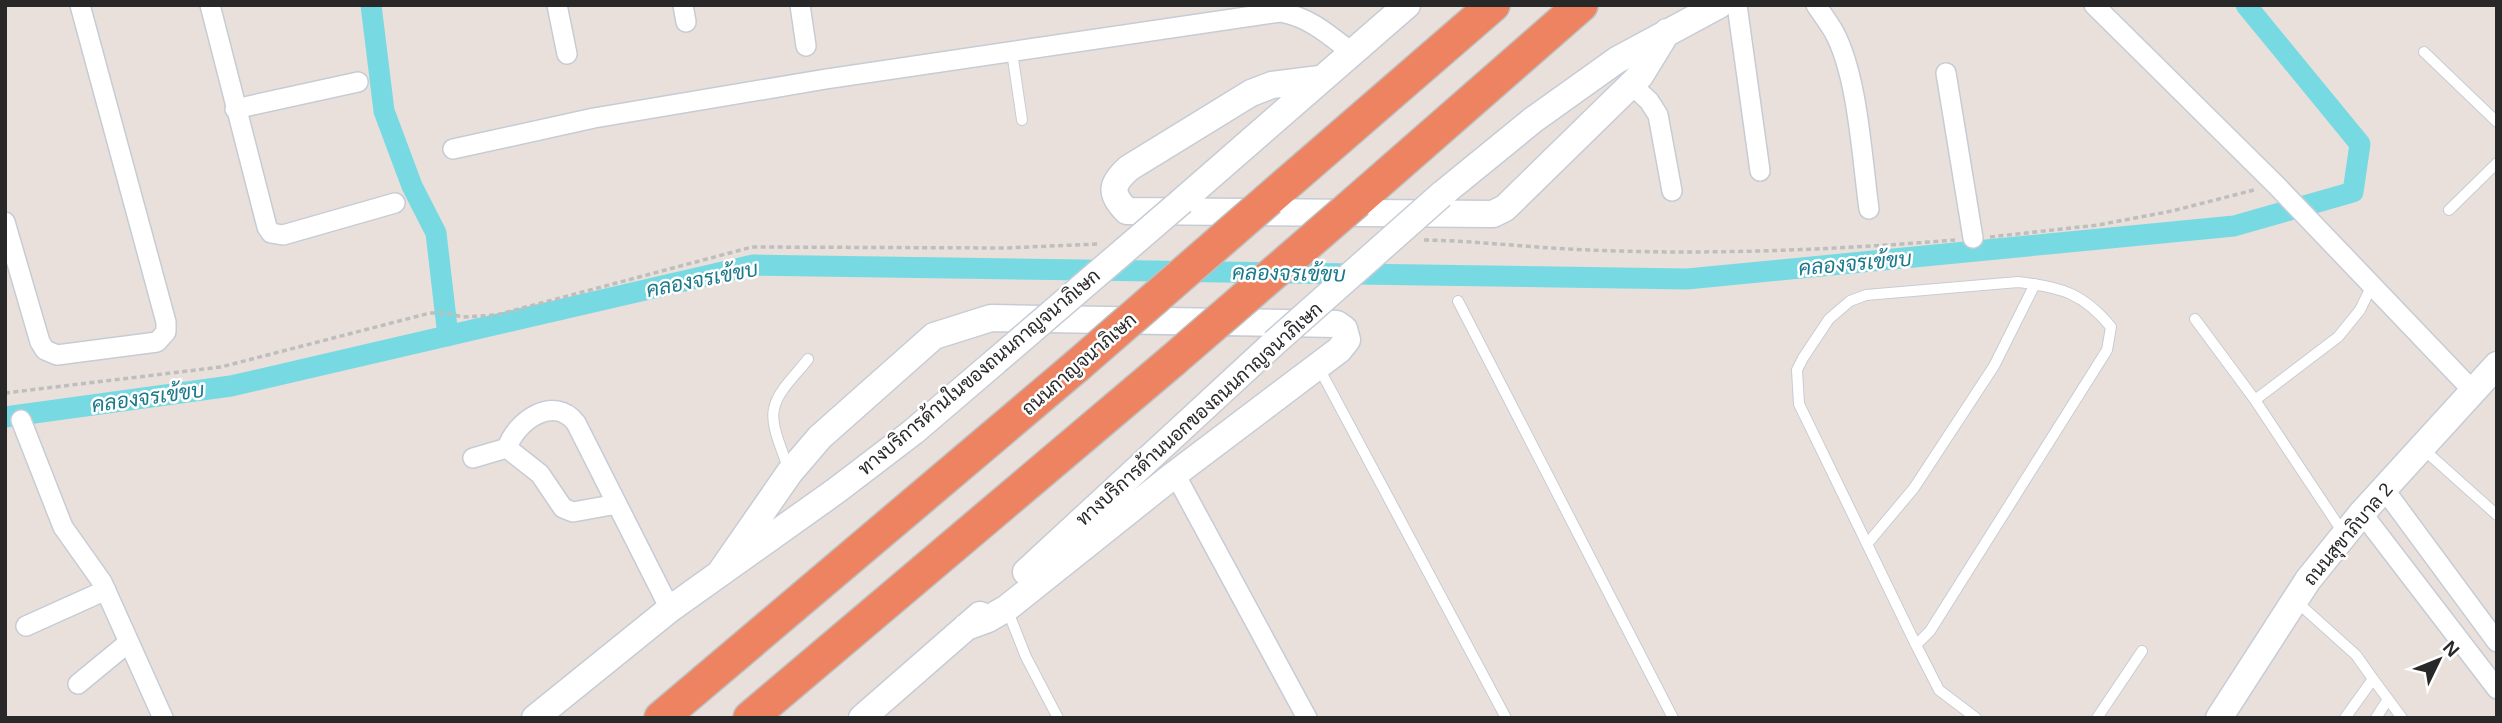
<svg xmlns="http://www.w3.org/2000/svg" width="2502" height="723" font-family="Helvetica,Sarabun,sans-serif">
<rect width="100%" height="100%" fill="#e9e0db"/>
<g fill="none" stroke-linecap="round" stroke-linejoin="round">
<!-- canal -->
<path stroke="#77dae2" stroke-width="21" d="M371 5 384 111 412 186 436 233 448 336
M5 417 231 386 753 265 1687 279 2234 226 2353 192 2360 144 2246 5"/>
<!-- lane casing -->
<g stroke="#c6ccd5" stroke-width="12">
<path id="lane" d="M1012 52 1022 120
M2424 52 2497 122
M2449 210 2497 163
M2018 282C2061 287 2083 293 2111 327L2107 350 1930 631 1916 645 1799 404 1797 370 1803 358 1829 319 1850 301 1866 295Z
M1458 301 1673 718
M2195 319 2255 400 2344 534
M1318 366 1506 718
M2255 400 2338 337 2360 310 2372 285
M2422 448 2497 515
M788 468C783 451 770 426 774 409 777 391 798 373 808 359
M1867 544 1914 488 1994 366 2035 284
M2297 602 2356 655 2373 679 2345 718
M1007 609 1026 657 1058 718
M1916 645 1939 690 1976 718
M2373 679 2402 718
M2097 718 2142 651
M2376 718 2388 699"/>
</g>
<!-- street casing -->
<g stroke="#c6ccd5" stroke-width="22">
<path id="street" d="M210 5 267 227 271 233 283 235 395 203
M557 5 567 54
M683 5 686 22
M800 5 806 46
M1737 5 1760 171
M1816 5C1822 14 1829 23 1834 32 1858 76 1862 159 1869 209
M2094 5 2277 186 2473 391
M1946 73 1973 238
M1632 85 1649 101 1658 115 1672 191
M235 109 358 82
M453 149 594 118 826 79 1280 12C1309 17 1328 34 1351 52
M5 222 40 342 45 350 57 355 157 342 166 332V322L80 5
M21 420 63 527 102 582 163 718
M507 448 540 474 563 508 573 512 617 504
M473 458 507 448C516 421 554 394 576 423L670 609
M1175 474 1307 718
M2384 489 2497 642
M2362 513 2497 689
M26 626 106 590
M78 684 129 642"/>
</g>
<!-- secondary casing -->
<g stroke="#c6ccd5" stroke-width="29">
<path id="secondary" d="M1320 79 1272 85 1251 93 1129 168C1111 184 1109 193 1127 211L1493 214 1505 208 1640 76 1667 32
M1441 195 1533 120 1617 60 1719 5
M1182 201 1407 5
M722 570 790 472 820 437 934 336 991 318 1337 324 1344 329 1347 340 1339 350 1175 474 1007 608 988 619 966 627
M1026 572 1274 343
M535 718 670 609 837 490 913 432 996 361
M862 718 980 615
M2219 718 2308 580 2362 513 2497 365"/>
</g>
<!-- highway casing -->
<g stroke="#bebebe" stroke-width="36">
<path id="highway" d="M1269 199 1493 5
M1357 201 1581 5
M661 718 1078 365
M750 718 1172 361"/>
</g>
<!-- path -->
<path stroke="#bebebe" stroke-width="3.5" stroke-dasharray="5 3.5" stroke-linecap="butt" d="M1990 237 2098 225 2172 211 2254 190
M1424 240C1479 241 1534 248 1589 250 1711 255 1833 250 1955 240
M5 393 221 367 430 313H446L463 317 496 315 752 247 1005 248 1098 244"/>
<!-- lane -->
<use href="#lane" stroke="#fff" stroke-width="10"/>
<!-- street -->
<use href="#street" stroke="#fff" stroke-width="19"/>
<!-- secondary -->
<use href="#secondary" stroke="#fff" stroke-width="26"/>
<!-- highway -->
<use href="#highway" stroke="#ee8361" stroke-width="33"/>
<!-- secondary-bridge casing -->
<g stroke="#c6ccd5" stroke-width="29" stroke-linecap="butt">
<path id="secondary-bridge" d="M1274 343 1441 195
M996 361 1182 201"/>
</g>
<!-- highway-bridge casing -->
<g stroke="#bebebe" stroke-width="36" stroke-linecap="butt">
<path id="highway-bridge" d="M1172 361 1357 201
M1078 365 1269 199"/>
</g>
<!-- secondary-bridge -->
<use href="#secondary-bridge" stroke="#fff" stroke-width="26"/>
<!-- highway-bridge -->
<use href="#highway-bridge" stroke="#ee8361" stroke-width="33"/>
</g>
<g text-anchor="middle" dominant-baseline="central" stroke-width="5" stroke-linejoin="round" paint-order="stroke">
<!-- street labels -->
<g font-size="19" fill="#282828" stroke="#fff">
<text transform="translate(1079 364) rotate(-41)">ถนนกาญจนาภิเษก</text>
<text transform="translate(979 372) rotate(-40)">ทางบริการด้านในของถนนกาญจนาภิเษก</text>
<text transform="translate(1199 414) rotate(-42)">ทางบริการด้านนอกของถนนกาญจนาภิเษก</text>
<text transform="translate(2348 534) rotate(-50)">ถนนสุขาภิบาล 2</text>
</g>
<!-- water labels -->
<g font-size="21" font-style="italic" fill="#1a798a" stroke="#fff">
<text transform="translate(1855 263) rotate(-5)">คลองจรเข้ขบ</text>
<text transform="translate(1289 273) rotate(1)">คลองจรเข้ขบ</text>
<text transform="translate(702 279) rotate(-11)">คลองจรเข้ขบ</text>
<text transform="translate(148 397) rotate(-8)">คลองจรเข้ขบ</text>
</g>
</g>
<!-- border -->
<rect width="2502" height="723" fill="none" stroke="#282828" stroke-width="14"/>
<!-- north arrow -->
<g transform="translate(2439 660) rotate(47)" stroke="#ffffff" stroke-width="5" paint-order="stroke">
<path d="M0-5L12 26L0 18L-12 26Z" fill="#282828"/>
<text y="-10" font-size="19" font-weight="bold" text-anchor="middle" fill="#282828">N</text>
</g>
</svg>
